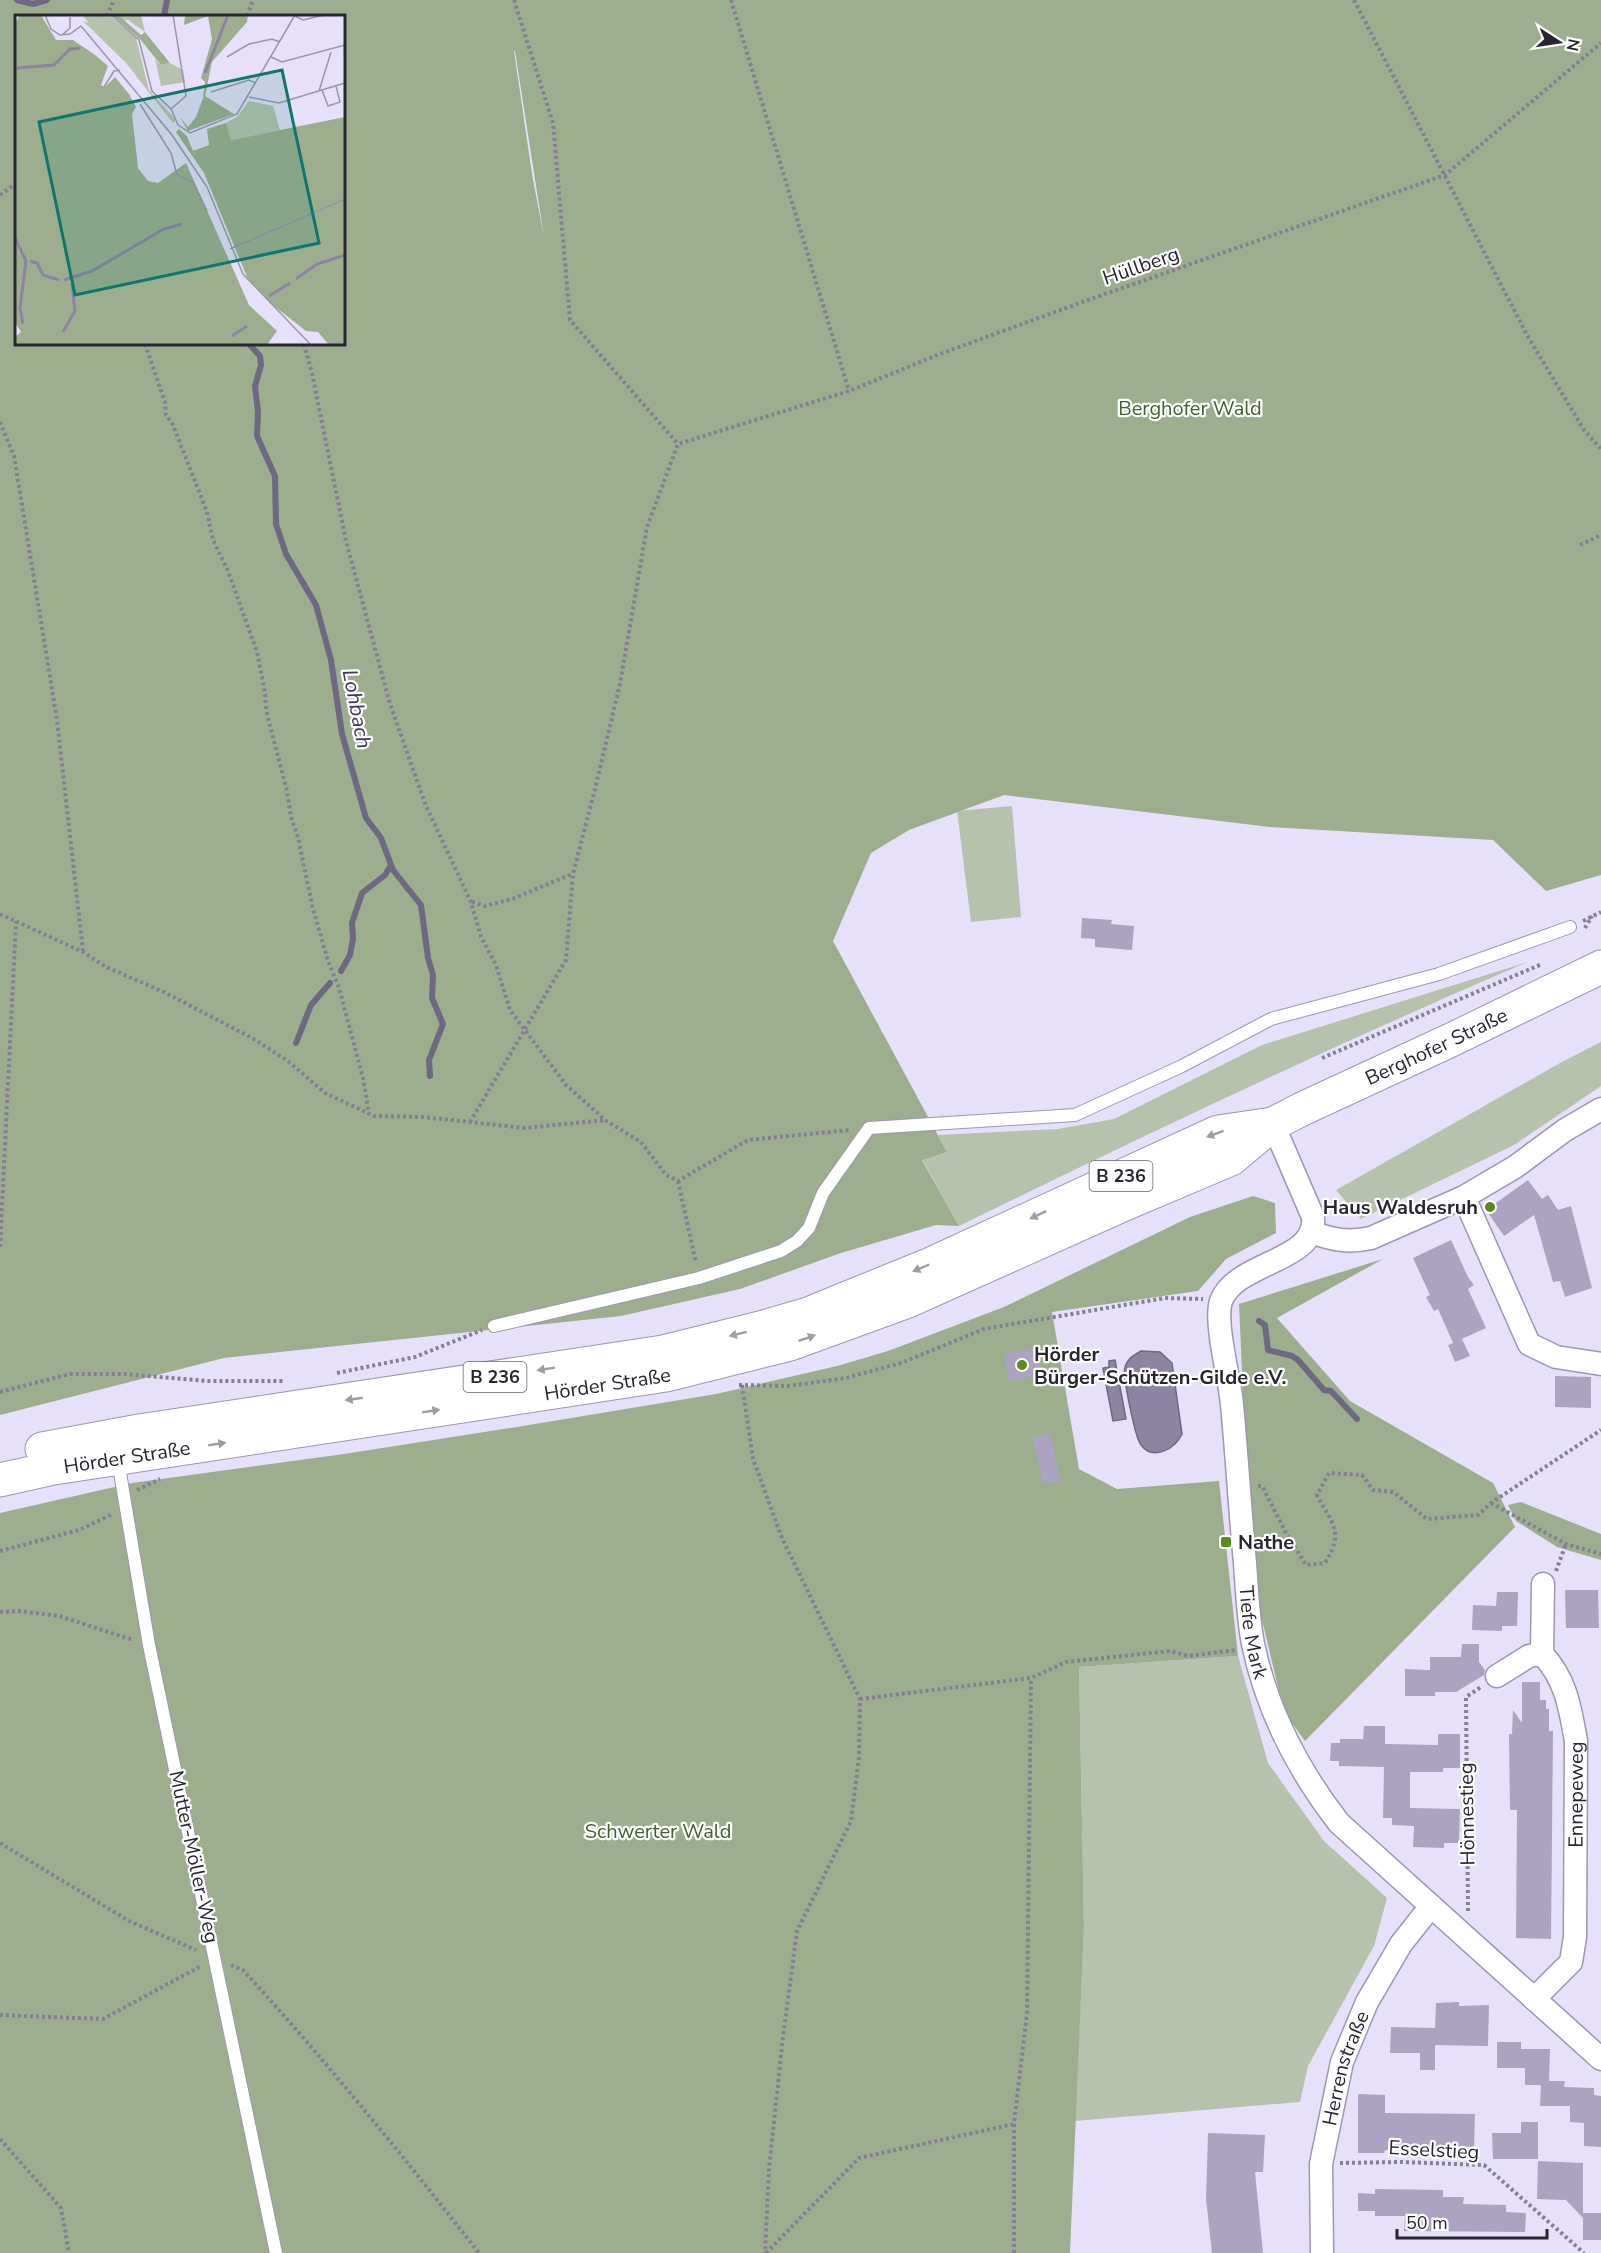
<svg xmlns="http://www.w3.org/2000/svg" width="1601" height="2253" font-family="'Nunito Sans',sans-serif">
<rect width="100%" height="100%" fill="#e7e0fa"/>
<!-- green -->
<path fill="#b6c2ac" d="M1012 806 1021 917 971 922 957 811Z
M1528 962C1336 1044 1147 1134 959 1226L922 1159 947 1152 938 1135 1058 1129 1114 1119 1262 1045Z
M1601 1042V1086L1514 1145 1361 1219 1336 1190 1560 1063Z
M1238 1656 1268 1763 1324 1841 1387 1898 1374 1946 1308 2066 1300 2102 1075 2121 1084 1927 1079 1667Z"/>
<!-- forest -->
<path fill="#9dae8e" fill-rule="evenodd" d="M0 0H1601V875L1546 891 1493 840 1270 827 1004 795 909 830 871 853 833 941 947 1152 922 1160 959 1226 936 1225 841 1253 740 1289 621 1316 224 1358 0 1415ZM16 16H344V344H16ZM514 51H515L544 237 532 174Z
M1253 1196 1275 1203 1276 1233 1226 1259 1198 1291 1052 1312 1079 1469 1117 1489 1219 1481 1238 1656 1079 1667 1084 1927 1070 2253H0V1513L132 1483 344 1454 517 1427 716 1394 837 1366 888 1351 1004 1307 1190 1217Z
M1383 1259 1277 1318 1350 1401 1493 1483 1515 1527 1305 1741 1284 1712 1257 1599 1246 1465 1239 1304Z
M1521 1502 1601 1534V1560L1557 1547 1516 1521 1508 1505Z"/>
<!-- water -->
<path fill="#8d84a4" stroke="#6f6882" stroke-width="1.5" d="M1141 1351 1160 1352 1172 1363 1182 1434C1175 1449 1153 1461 1141 1445 1135 1437 1122 1374 1125 1367 1128 1358 1133 1356 1141 1351Z
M1115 1360 1126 1419 1113 1421 1103 1368 1109 1367V1361Z"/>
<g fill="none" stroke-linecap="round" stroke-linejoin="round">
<!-- stream -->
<path stroke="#6f6882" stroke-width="6" d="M17 0 33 4 47 0
M164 16 167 0
M249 344 260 356 261 365 255 386 258 412 257 436 275 476 276 524 286 554 316 605 331 660 342 734 366 818 381 838 393 870 421 905 428 958 433 975 432 998 443 1024 429 1060 430 1076
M341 971 350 955 353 939 352 923 362 893 385 875 391 865
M296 1043 311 1005 330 983
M1259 1321 1265 1325 1268 1350 1292 1356 1298 1360 1324 1390 1331 1391 1357 1419"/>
</g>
<!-- building -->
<path fill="#aba3c1" d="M1082 918 1112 920 1111 924 1134 926 1132 950 1095 947V939L1081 938Z
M1528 1180 1542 1199 1548 1195 1558 1210 1571 1206 1592 1288 1565 1297 1560 1281 1553 1282 1534 1215 1504 1236 1486 1210Z
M1451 1240 1468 1277 1474 1285 1468 1289 1486 1328 1453 1343 1462 1339 1470 1356 1455 1362 1448 1345 1453 1343 1438 1309 1434 1311 1426 1297 1430 1295 1413 1258Z
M1035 1348 1041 1375 1009 1381 1004 1354Z
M1555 1376 1591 1377V1408L1555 1407Z
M1051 1434 1060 1481 1043 1484 1033 1437Z
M1565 1590H1598L1599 1628H1566Z
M1497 1592H1518L1517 1626H1502V1631L1472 1630 1473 1605 1496 1606Z
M1462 1644H1479V1662L1485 1670 1484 1675 1456 1692H1435V1696H1405V1669L1430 1670V1657H1461Z
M1522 1682H1540V1700H1546V1709H1549V1731H1553L1551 1939 1516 1938 1517 1810H1510L1509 1734H1512L1513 1710 1522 1723Z
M1364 1726H1385V1744L1438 1745V1734H1460V1768H1443V1772H1410V1808L1460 1809 1459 1843H1444V1848L1413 1847 1414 1826 1392 1825V1818H1383L1384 1767 1339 1766V1761H1330L1331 1743H1340V1739H1363Z
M1459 2002V2006L1489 2005 1488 2046 1435 2045V2070H1420V2053H1390L1391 2027 1435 2028 1436 2003Z
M1497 2042H1521V2049H1550L1549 2081H1565L1564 2087 1594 2088V2095L1601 2096V2147L1584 2146V2123L1570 2122V2106H1540L1541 2085H1525V2068H1497Z
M1358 2094 1385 2095V2113L1475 2114 1474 2147 1454 2146V2151L1385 2150 1384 2153H1358Z
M1521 2122H1538V2159H1493L1492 2133H1521Z
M1208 2133 1265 2135 1263 2172H1255L1263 2253H1212L1206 2199Z
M1538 2161 1583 2163V2218L1566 2200 1537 2199Z
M1375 2189 1443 2190V2197H1464L1463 2204 1506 2205V2212L1526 2213 1525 2232 1404 2231 1405 2216H1375V2211H1358V2193L1375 2194Z
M1583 2213H1601V2240H1583Z"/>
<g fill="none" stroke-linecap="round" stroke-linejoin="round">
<!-- lane casing -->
<g stroke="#9e96b4" stroke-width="14">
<path id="lane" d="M494 1326 699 1278 781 1251 797 1241 809 1228 823 1193 869 1128 1075 1115 1182 1066 1271 1019 1439 974 1570 927
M118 1461 149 1645 276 2253"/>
</g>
<!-- street casing -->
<g stroke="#9e96b4" stroke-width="25">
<g id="street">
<path id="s1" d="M1273 1124 1313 1217C1318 1262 1236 1261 1221 1301 1214 1323 1230 1379 1232 1405 1237 1457 1240 1510 1245 1563 1247 1590 1248 1618 1253 1644 1267 1711 1298 1770 1339 1823L1601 2059"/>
<path d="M1464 1197 1529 1344 1556 1357 1601 1364"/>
<path d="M1311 1232C1333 1240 1348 1243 1371 1238L1464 1197 1515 1167 1565 1130 1601 1109"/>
<path d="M1497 1676 1529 1656 1542 1654"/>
<path id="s2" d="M1534 1999 1571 1962 1575 1937 1576 1741C1570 1708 1566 1679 1542 1654L1543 1584"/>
<path id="s3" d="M1322 2253 1321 2164 1342 2062 1367 2002 1401 1944 1431 1906"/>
</g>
</g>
<!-- primary casing -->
<g stroke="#9e96b4" stroke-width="35">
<g id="primary">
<path d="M42 1449 139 1431 663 1352 760 1328 808 1314 931 1264 1218 1132 1273 1124"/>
<path id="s4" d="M0 1480 54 1468 666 1375 790 1344 908 1301 1127 1203 1231 1159 1273 1124 1302 1109 1451 1040 1601 967"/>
</g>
</g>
<!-- path -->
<path stroke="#847f92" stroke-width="4" stroke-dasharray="3 3" stroke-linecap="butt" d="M514 0 553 123 570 320 678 444
M731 0 849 391
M1354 0 1527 335 1584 430 1601 449
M107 16 114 0
M247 16 253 0
M0 195 16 183
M145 344 165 402 166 415 173 425 207 512 213 540 228 571 257 652 264 687 267 714 287 791 291 817 298 837 312 905 328 961 339 988 363 1078 369 1114
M304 344 312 373 346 541 390 704 426 806 471 902 481 937 496 965 510 1010 566 1085 605 1120 641 1142 666 1175 678 1181 748 1140 850 1130
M0 422 14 456 57 720 83 951
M1580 545 1601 535
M472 902 485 906 512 899 572 874
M0 914 83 952 106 967 164 992 252 1038 288 1061 325 1093 374 1116 423 1117 525 1128 605 1120
M1583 921 1601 912
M1585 928 1592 916
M1322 1058 1542 964
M470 1122 566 960 573 874 595 789 620 684 647 527 678 444 849 391 940 354 1088 300 1445 175 1601 43
M678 1181 696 1263
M0 1247 16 921
M337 1373 415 1357 482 1330
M739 1385 788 1386 846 1378 901 1363 984 1329 1165 1298 1203 1299
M742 1385 753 1459 782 1538 860 1699 859 1757 851 1821 797 1931 783 2037 769 2169 765 2253
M0 1392 70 1374H125L206 1381H285
M1258 1486H1262L1287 1535 1306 1565 1325 1563C1345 1531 1332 1524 1317 1495L1329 1473 1362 1475 1373 1490 1393 1492 1427 1519 1478 1515 1491 1503 1601 1430
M137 1490 160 1479
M1491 1503 1566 1544 1601 1554
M0 1551 79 1530 113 1514
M1556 1571 1566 1544
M0 1612 18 1611 59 1616 133 1640
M860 1699 1031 1678 1066 1662 1170 1651 1188 1656 1236 1650
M0 1843 129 1921 196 1950
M1468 1911 1466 1697 1481 1687
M231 1965 243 1970C326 2061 403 2156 479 2253
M0 2015 103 2019 201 1966
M0 2139 61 2208 69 2253
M1340 2163 1401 2162 1484 2165 1584 2253
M766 2253 859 2158 1014 2124
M1014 2253V2124L1027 2013 1031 1678"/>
<!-- lane -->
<use href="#lane" stroke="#fff" stroke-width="12"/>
<!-- street -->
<use href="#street" stroke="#fff" stroke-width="22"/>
<!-- primary -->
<use href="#primary" stroke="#fff" stroke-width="33"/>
</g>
<!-- one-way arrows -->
<defs><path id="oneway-solid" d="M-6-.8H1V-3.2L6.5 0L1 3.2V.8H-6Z" transform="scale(1.5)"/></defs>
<g fill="#9e9da2">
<use href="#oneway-solid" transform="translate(1215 1134) rotate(160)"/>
<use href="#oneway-solid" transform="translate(1038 1215) rotate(155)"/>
<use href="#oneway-solid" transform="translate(921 1268) rotate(157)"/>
<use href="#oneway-solid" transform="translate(738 1334) rotate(166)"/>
<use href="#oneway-solid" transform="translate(807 1338) rotate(-19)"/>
<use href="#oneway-solid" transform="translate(546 1369) rotate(171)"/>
<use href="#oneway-solid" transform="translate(354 1399) rotate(172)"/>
<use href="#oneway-solid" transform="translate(431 1411) rotate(-9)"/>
<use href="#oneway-solid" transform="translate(217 1444) rotate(-9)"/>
</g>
<!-- markers -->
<g fill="#5b8a1d" stroke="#fff" stroke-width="2">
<circle cx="1490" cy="1207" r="6"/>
<circle cx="1022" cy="1365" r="6"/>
<rect x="1220" y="1536" width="12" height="12" rx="3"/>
</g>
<g text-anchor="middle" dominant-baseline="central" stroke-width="4.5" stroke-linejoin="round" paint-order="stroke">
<!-- shield labels -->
<g fill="#fff" stroke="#68666f" stroke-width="1.5">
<rect x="1089.5" y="1161" width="63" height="30" rx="4.5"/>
<rect x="463.5" y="1362" width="63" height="30" rx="4.5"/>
</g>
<g font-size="18" font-weight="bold" fill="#282531">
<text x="1121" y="1176">B 236</text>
<text x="495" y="1377">B 236</text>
</g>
<!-- street labels -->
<g font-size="20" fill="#282531" stroke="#fff">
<text transform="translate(1141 266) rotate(-19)">Hüllberg</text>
<text stroke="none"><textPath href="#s4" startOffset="1516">Berghofer Straße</textPath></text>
<text stroke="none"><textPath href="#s4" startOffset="615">Hörder Straße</textPath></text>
<text stroke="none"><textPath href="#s4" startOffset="129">Hörder Straße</textPath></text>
<text stroke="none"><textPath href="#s1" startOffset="566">Tiefe Mark</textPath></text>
<text stroke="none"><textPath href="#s2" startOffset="220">Ennepeweg</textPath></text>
<text transform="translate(1467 1814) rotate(-91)">Hönnestieg</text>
<text transform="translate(194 1857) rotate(78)">Mutter-Möller-Weg</text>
<text stroke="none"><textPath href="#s3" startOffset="188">Herrenstraße</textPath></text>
<text transform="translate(1434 2150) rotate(3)">Esselstieg</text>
</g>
<!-- park labels -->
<g font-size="20" fill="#465f2e" stroke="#fff">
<text x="1190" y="408">Berghofer Wald</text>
<text x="658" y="1831">Schwerter Wald</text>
</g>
<!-- poi labels -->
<g font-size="20" font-weight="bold" fill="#282531" stroke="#fff" text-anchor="start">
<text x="1478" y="1207" text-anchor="end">Haus Waldesruh</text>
<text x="1034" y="1354">Hörder<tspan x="1034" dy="23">Bürger-Schützen-Gilde e.V.</tspan></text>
<text x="1238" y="1542">Nathe</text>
</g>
<!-- water labels -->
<g font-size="21" font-style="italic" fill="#433361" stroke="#fff">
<text transform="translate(357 709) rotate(79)">Lohbach</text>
</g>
</g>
<!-- overview -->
<g transform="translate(15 15)">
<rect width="330" height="330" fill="#e7e0fa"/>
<path d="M67 0H94L121 23 134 75 161 105 158 108 111 48 68 6 74 8ZM103 0H126L130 17 113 5 107 6ZM140 44 146 50 155 48 168 55 170 67 146 71ZM234 86 258 91 265 115 216 125 211 108 222 102Z" fill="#b6c2ac"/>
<path d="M5 0H26L41 25H58L80 40 93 51 86 70 90 72 100 62 114 79 121 92 117 99 123 153 133 166 143 168 171 148 234 290 262 316 252 330H0V322L6 317 0 307V8ZM97 0H103L126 20 130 17 155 48 146 50 125 24ZM170 0H233L232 7 197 47 190 81 219 99 173 116 165 102 173 112 181 102 188 83 190 67 186 63 197 24 193 1 169 10ZM330 102V330H314L303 317 291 316 254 287 232 262 189 158 161 117 164 114 172 121 178 136 194 130 192 114 211 108 216 125Z" fill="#9dae8e"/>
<path fill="none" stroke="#8d84a4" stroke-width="3" d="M2 53 39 50 55 34 65 33M190 58 213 0M0 223 11 246 5 293 8 309M15 246 22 248 28 260 44 265M281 264 302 249 330 240M49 265 77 256 149 214 167 209M254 281 275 268M48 317 60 296 57 269M217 321 232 311"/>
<path fill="none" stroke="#9b95aa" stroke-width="1.5" d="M30 0 36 14 45 20 55 19 66 11 157 120 192 172 228 259 296 330M96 0 124 25 137 76 156 94 163 110M280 1 288 5 309 0M47 20 55 13V2M212 42 234 29 257 24 265 27M256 42 267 47 330 30M89 72 99 56 105 55M307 75 313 91 325 87 321 71M304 76 316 37M196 77 234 65 241 68M234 82 264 88 330 68M125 89 156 138 162 160 178 167 192 196M156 94 171 81 158 0M163 110 175 118 222 99 280 0M215 234 330 184"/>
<path fill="#0f766e" fill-opacity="0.15" stroke="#0f766e" stroke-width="3" d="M267 55 304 228 60 280 24 107Z"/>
<rect width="330" height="330" fill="none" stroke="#282531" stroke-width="3"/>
</g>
<!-- north arrow -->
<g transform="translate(1559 42) rotate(102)" stroke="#ffffff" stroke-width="4.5" paint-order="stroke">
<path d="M0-4.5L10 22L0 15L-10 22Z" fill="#282531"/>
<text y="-9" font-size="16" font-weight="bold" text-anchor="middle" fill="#282531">N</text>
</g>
<!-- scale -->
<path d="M1397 2229v9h150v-9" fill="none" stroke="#282531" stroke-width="3"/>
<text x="1406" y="2229" font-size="18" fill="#282531" stroke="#ffffff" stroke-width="4.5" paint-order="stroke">50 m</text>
</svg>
